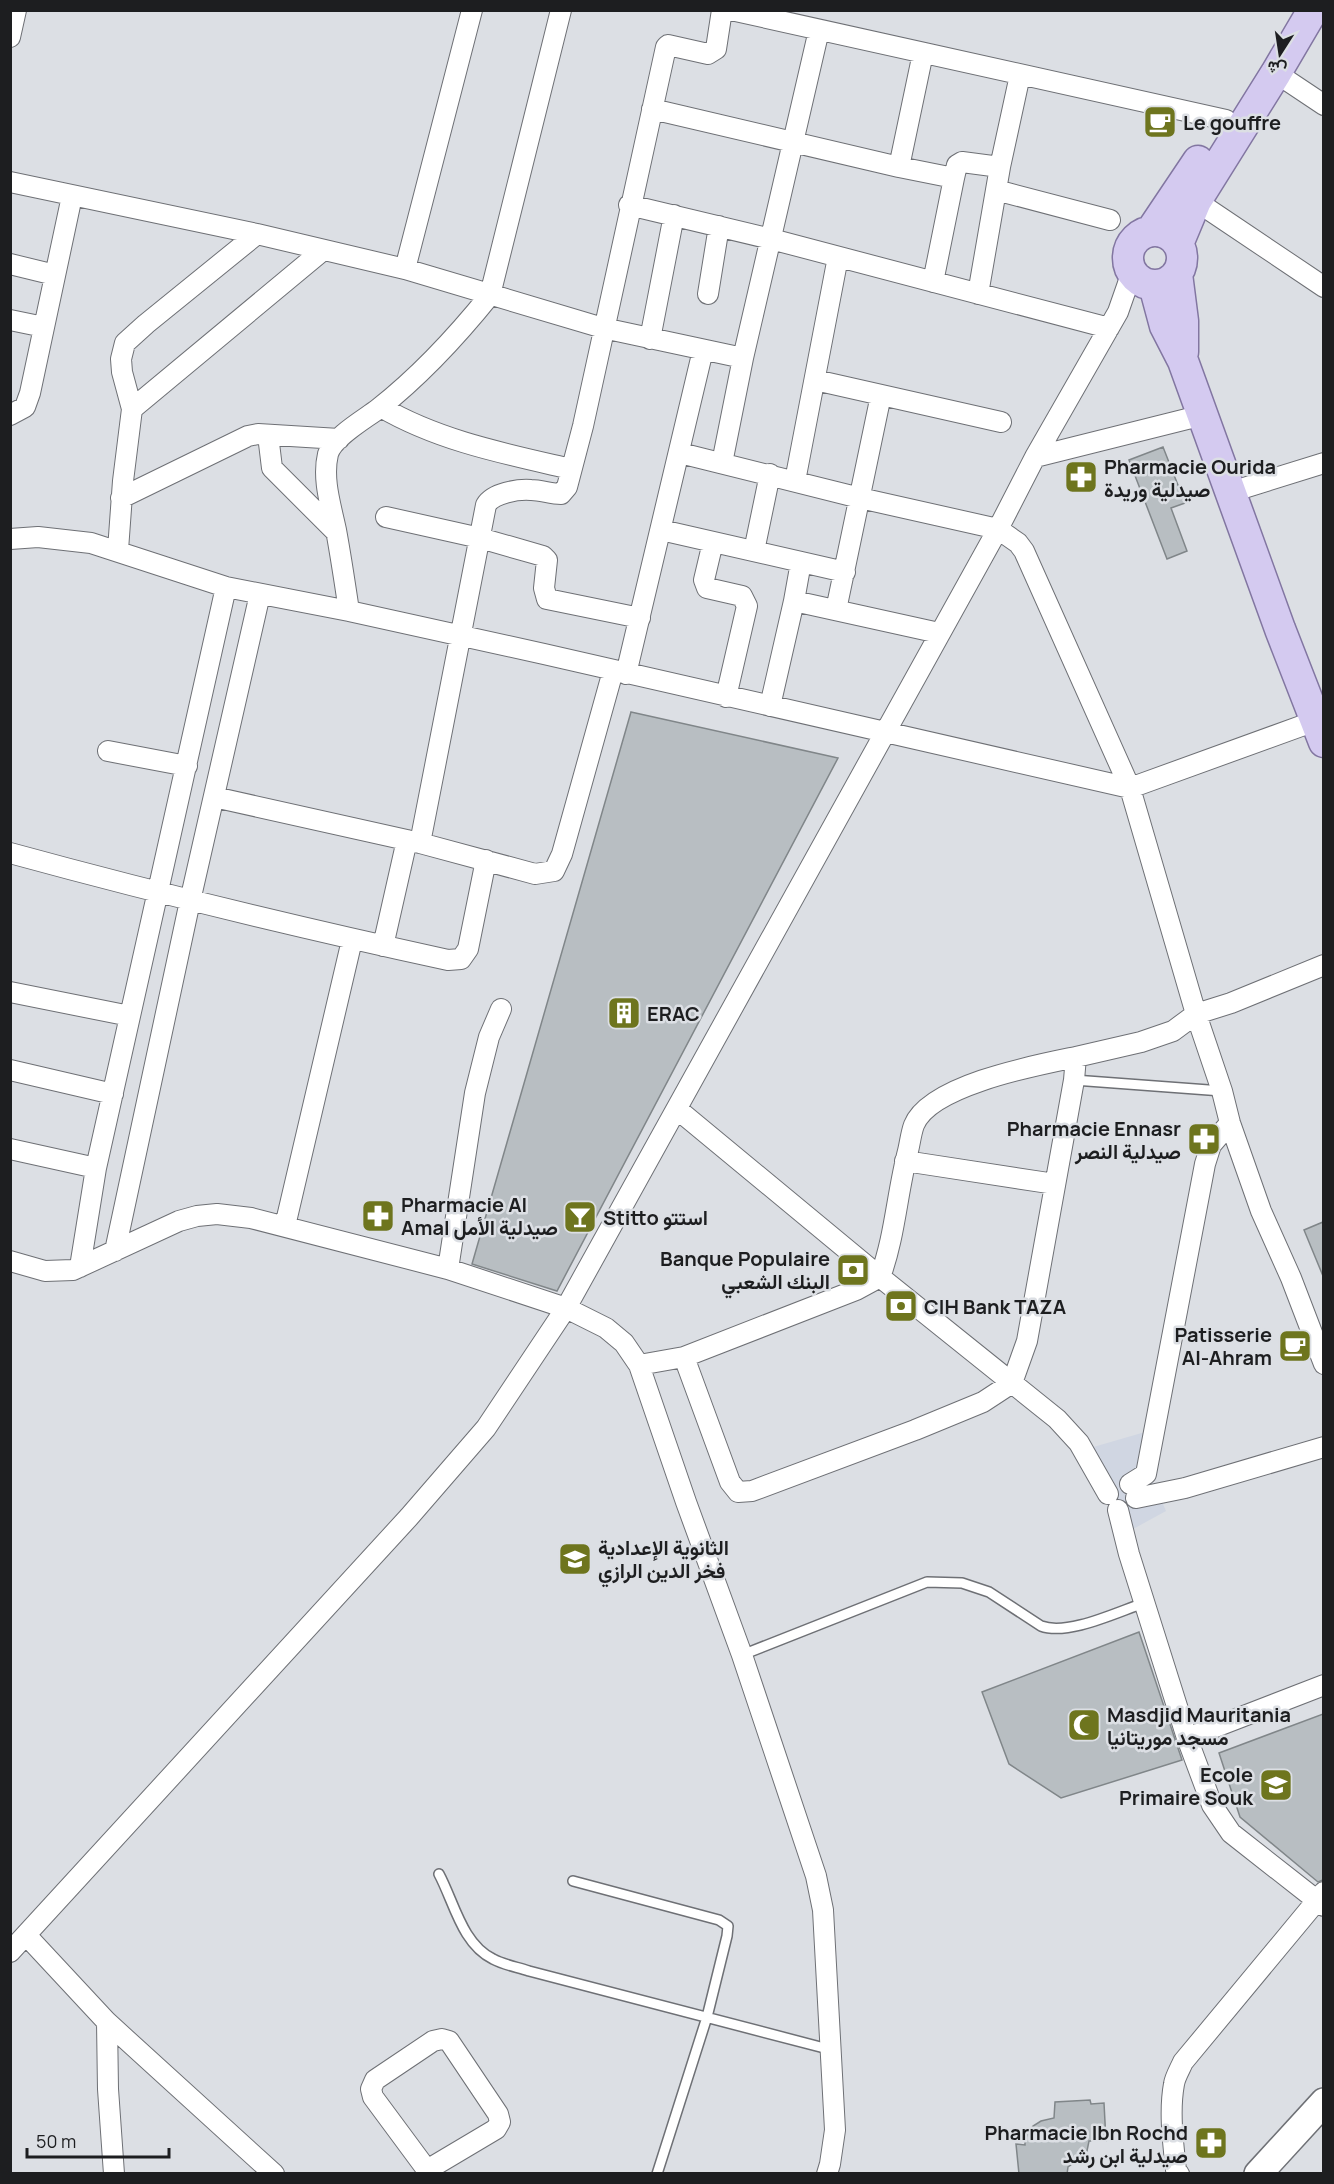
<svg xmlns="http://www.w3.org/2000/svg" width="1334" height="2184" font-family="Manrope,Vazirmatn,sans-serif">
<rect width="100%" height="100%" fill="#dcdfe4"/>
<!-- built -->
<path fill="#d0d6e2" d="M1152 1430 1145 1464 1166 1511 1124 1534 1083 1450Z"/>
<!-- building -->
<path fill="#b8bec2" stroke="#808689" stroke-width="1.5" d="M1163 447 1185 503 1171 508 1187 551 1167 559 1129 460Z
M631 712 838 758 557 1291 472 1264Z
M1323 1222V1276L1304 1230Z
M1139 1632 1182 1760 1061 1798 1009 1764 982 1692Z
M1323 1714V1880L1318 1882 1240 1817 1219 1753Z
M1090 2100 1091 2104 1104 2103 1106 2141H1089L1087 2151 1081 2158 1068 2167 1067 2174H1019L1016 2144 1025 2145V2139L1033 2126 1041 2121 1054 2118 1055 2102Z"/>
<g fill="none" stroke-linecap="round" stroke-linejoin="round">
<!-- lane casing -->
<g stroke="#6e7075" stroke-width="12">
<path id="lane" d="M1074 1080 1222 1091
M742 1655 927 1582 962 1583 989 1592 1041 1626C1068 1636 1117 1612 1144 1603
M439 1874C454 1902 462 1944 493 1959 504 1965 517 1967 529 1971L832 2050
M573 1881 719 1920 728 1926 727 1936 707 2017 657 2174"/>
</g>
<!-- street casing -->
<g stroke="#6e7075" stroke-width="22">
<path id="street" d="M731 10 1226 120
M10 37 16 10
M1276 73 1324 105
M652 109 899 167 954 178 933 282
M899 167 923 53
M954 178 957 165 962 162 1000 167
M10 182 257 234 405 269 603 328 743 358
M996 190 1110 220
M1196 201 1324 287
M629 205 771 239 1109 328
M10 264 55 275
M405 269 472 10
M708 294 719 226
M978 294 1000 167 1020 75
M10 320 44 327
M650 339 674 215
M815 380 1001 422
M381 407C439 441 506 454 571 469
M132 409 322 251
M10 415 25 407 30 393 72 196
M268 435 272 468 336 532
M680 453 860 498 998 529 1018 543 1024 551 1130 788 1196 1014 1222 1091 1230 1123 1261 1211 1291 1278 1324 1364
M1035 457 1203 415
M722 463 743 358 819 30
M795 481 838 257
M1231 492 1324 463
M121 498 248 436 258 434 339 439
M386 517 480 538 543 556 547 560 544 588 547 599 640 618
M661 530 845 572
M10 539 38 537 91 543 226 587 349 611 544 654 1130 788 1315 721
M713 542 704 580 707 588 742 596 747 606 726 697
M118 550 123 481 132 409 122 372 121 359 125 343 146 324 257 234
M754 551 770 474
M794 601 801 562
M836 610 881 395
M349 611C345 584 341 557 336 530 331 506 322 479 328 454 333 437 365 419 378 409 420 376 457 336 490 295L561 10
M626 674 703 350
M770 706 794 601 939 633
M108 751 187 766
M214 797 420 843 535 874 554 871 562 854 613 671
M420 843 486 505C493 493 518 489 531 490 541 490 551 494 561 494L567 487 583 426 666 47 668 45 708 54 716 49 722 10
M10 853C156 893 301 928 448 960L461 959 468 949 486 860
M383 946 407 840
M10 992 130 1016
M10 1070 113 1094
M677 1109 880 1277 1057 1419 1079 1443 1108 1494
M10 1149 96 1168
M905 1161 1055 1184
M285 1226 352 940
M115 1251 190 901 260 594
M10 1261 45 1271 73 1270 179 1221 197 1216 217 1214 251 1218 448 1269 566 1308 606 1328 624 1343 639 1365 686 1502 742 1655 816 1876 823 1910 835 2130 830 2164 827 2174
M80 1267 96 1168 226 587
M448 1269 475 1093 489 1037 501 1009
M684 1357 730 1482 738 1492 752 1491 915 1430 983 1402 1012 1383 1027 1341 1074 1080 1076 1057 1141 1042 1173 1031 1196 1014 1231 1003 1324 965
M639 1365 684 1357 856 1290 880 1277C895 1237 897 1193 908 1151 910 1143 911 1133 914 1125 930 1085 1037 1065 1076 1057
M1130 1484 1146 1474 1205 1164 1211 1145 1230 1123
M1136 1498 1185 1488 1324 1447
M1118 1510 1129 1554 1187 1738 1212 1805 1231 1833 1324 1906
M1187 1738 1324 1685
M26 1935 107 2022 274 2174
M10 1952 409 1517 486 1428 566 1308 998 529 1035 457 1118 312 1132 272
M107 2022 108 2089 114 2174
M426 2174 427 2170 373 2097 371 2089 375 2080 433 2041 442 2039 449 2041 498 2114 500 2122 496 2129 427 2170
M1179 2174 1176 2170C1173 2143 1169 2111 1174 2084 1175 2077 1180 2069 1183 2062L1324 1892"/>
</g>
<!-- secondary casing -->
<g stroke="#6e7075" stroke-width="30">
<path id="secondary" d="M1258 2174 1324 2102"/>
</g>
<!-- primary casing -->
<g stroke="#8276a1" stroke-width="33">
<path id="primary" d="M1151 231 1198 161
M1128 258a27 27 0 1 1 54 0a27 27 0 1 1-54 0Z
M1178 244 1196 201 1276 73 1313 10
M1177 274 1183 321V352
M1154 285 1165 326 1183 361 1280 629 1324 742"/>
</g>
<!-- lane -->
<use href="#lane" stroke="#fff" stroke-width="9"/>
<!-- street -->
<use href="#street" stroke="#fff" stroke-width="20"/>
<!-- secondary -->
<use href="#secondary" stroke="#fff" stroke-width="27"/>
<!-- primary -->
<use href="#primary" stroke="#d4caf0" stroke-width="30"/>
</g>
<!-- icons -->
<defs>
<g id="cafe-square" transform="scale(1.725)"><rect x="-9" y="-9" width="18" height="18" rx="4" fill="#6e751e" stroke="#dcdfe4"/><path d="M-5.5-4.5H6V0H3Q3 3.5 0 3.5H-2.5Q-5.5 3.5-5.5 0ZM3-3.2v2h1.7v-2ZM-6 4.5H4V6H-6Z" fill="#fff"/></g>
<g id="pharmacy-square" transform="scale(1.725)"><rect x="-9" y="-9" width="18" height="18" rx="4" fill="#6e751e" stroke="#dcdfe4"/><path d="M-2-6h4v4h4v4h-4v4h-4v-4h-4v-4h4Z" fill="#fff"/></g>
<g id="building-square" transform="scale(1.725)"><rect x="-9" y="-9" width="18" height="18" rx="4" fill="#6e751e" stroke="#dcdfe4"/><path d="M-4-6H4V6H1V3H-1V6H-4ZM-2.5-4.3h1.7v1.8h-1.7ZM.8-4.3h1.7v1.8H.8ZM-2.5-1h1.7V.8h-1.7ZM.8-1h1.7V.8H.8Z" fill="#fff"/></g>
<g id="bar-square" transform="scale(1.725)"><rect x="-9" y="-9" width="18" height="18" rx="4" fill="#6e751e" stroke="#dcdfe4"/><path d="M-6-5H6L.8 .8V4.5H3.5V6h-7V4.5H-.8V.8Z" fill="#fff"/></g>
<g id="bank-square" transform="scale(1.725)"><rect x="-9" y="-9" width="18" height="18" rx="4" fill="#6e751e" stroke="#dcdfe4"/><path d="M-6-4H6V4H-6ZM0-2.3a2.3 2.3 0 1 0 0 4.6a2.3 2.3 0 1 0 0-4.6Z" fill="#fff"/></g>
<g id="school-square" transform="scale(1.725)"><rect x="-9" y="-9" width="18" height="18" rx="4" fill="#6e751e" stroke="#dcdfe4"/><path d="M0-5L7-2L0 1L-7-2ZM-4 1L0 2.5L4 1V4Q0 6-4 4Z" fill="#fff"/></g>
<g id="mosque-square" transform="scale(1.725)"><rect x="-9" y="-9" width="18" height="18" rx="4" fill="#6e751e" stroke="#dcdfe4"/><path d="M3.5-4.9A6 6 0 1 0 3.5 4.9A5 5 0 1 1 3.5-4.9Z" fill="#fff"/></g>
</defs>
<g fill-rule="evenodd">
<use href="#cafe-square" x="1160" y="122"/>
<use href="#pharmacy-square" x="1081" y="477"/>
<use href="#building-square" x="624" y="1013"/>
<use href="#pharmacy-square" x="1204" y="1139"/>
<use href="#pharmacy-square" x="378" y="1216"/>
<use href="#bar-square" x="580" y="1217"/>
<use href="#bank-square" x="853" y="1270"/>
<use href="#bank-square" x="901" y="1306"/>
<use href="#cafe-square" x="1295" y="1346"/>
<use href="#school-square" x="575" y="1559"/>
<use href="#mosque-square" x="1084" y="1725"/>
<use href="#school-square" x="1276" y="1785"/>
<use href="#pharmacy-square" x="1211" y="2143"/>
</g>
<g text-anchor="middle" dominant-baseline="central" stroke-width="5" stroke-linejoin="round" paint-order="stroke">
<!-- poi labels -->
<g font-size="20" font-weight="bold" fill="#1d1e20" stroke="#dcdfe4" text-anchor="start">
<text x="1183" y="122">Le gouffre</text>
<text x="1104" y="466">Pharmacie Ourida<tspan x="1104" dy="23">صيدلية وريدة</tspan></text>
<text x="647" y="1013">ERAC</text>
<text x="1181" y="1128" text-anchor="end">Pharmacie Ennasr<tspan x="1181" dy="23">صيدلية النصر</tspan></text>
<text x="401" y="1204">Pharmacie Al<tspan x="401" dy="23">Amal صيدلية الأمل</tspan></text>
<text x="603" y="1217">Stitto استتو</text>
<text x="830" y="1258" text-anchor="end">Banque Populaire<tspan x="830" dy="23">البنك الشعبي</tspan></text>
<text x="924" y="1306">CIH Bank TAZA</text>
<text x="1272" y="1334" text-anchor="end">Patisserie<tspan x="1272" dy="23">Al-Ahram</tspan></text>
<text x="598" y="1547">الثانوية الإعدادية<tspan x="598" dy="23">فخر الدين الرازي</tspan></text>
<text x="1107" y="1714">Masdjid Mauritania<tspan x="1107" dy="23">مسجد موريتانيا</tspan></text>
<text x="1253" y="1774" text-anchor="end">Ecole<tspan x="1253" dy="23">Primaire Souk</tspan></text>
<text x="1188" y="2132" text-anchor="end">Pharmacie Ibn Rochd<tspan x="1188" dy="23">صيدلية ابن رشد</tspan></text>
</g>
</g>
<!-- border -->
<rect width="1334" height="2184" fill="none" stroke="#1d1e20" stroke-width="24"/>
<!-- north arrow -->
<g transform="translate(1280 54) rotate(192)" stroke="#dcdfe4" stroke-width="4.5" paint-order="stroke">
<path d="M0-4.5L10 22L0 15L-10 22Z" fill="#1d1e20"/>
<text y="-9" font-size="16" font-weight="bold" text-anchor="middle" fill="#1d1e20">ش</text>
</g>
<!-- scale -->
<path d="M27 2148v9h142v-9" fill="none" stroke="#1d1e20" stroke-width="3"/>
<text x="36" y="2148" font-size="18" fill="#1d1e20" stroke="#dcdfe4" stroke-width="4.5" paint-order="stroke">50 m</text>
</svg>
